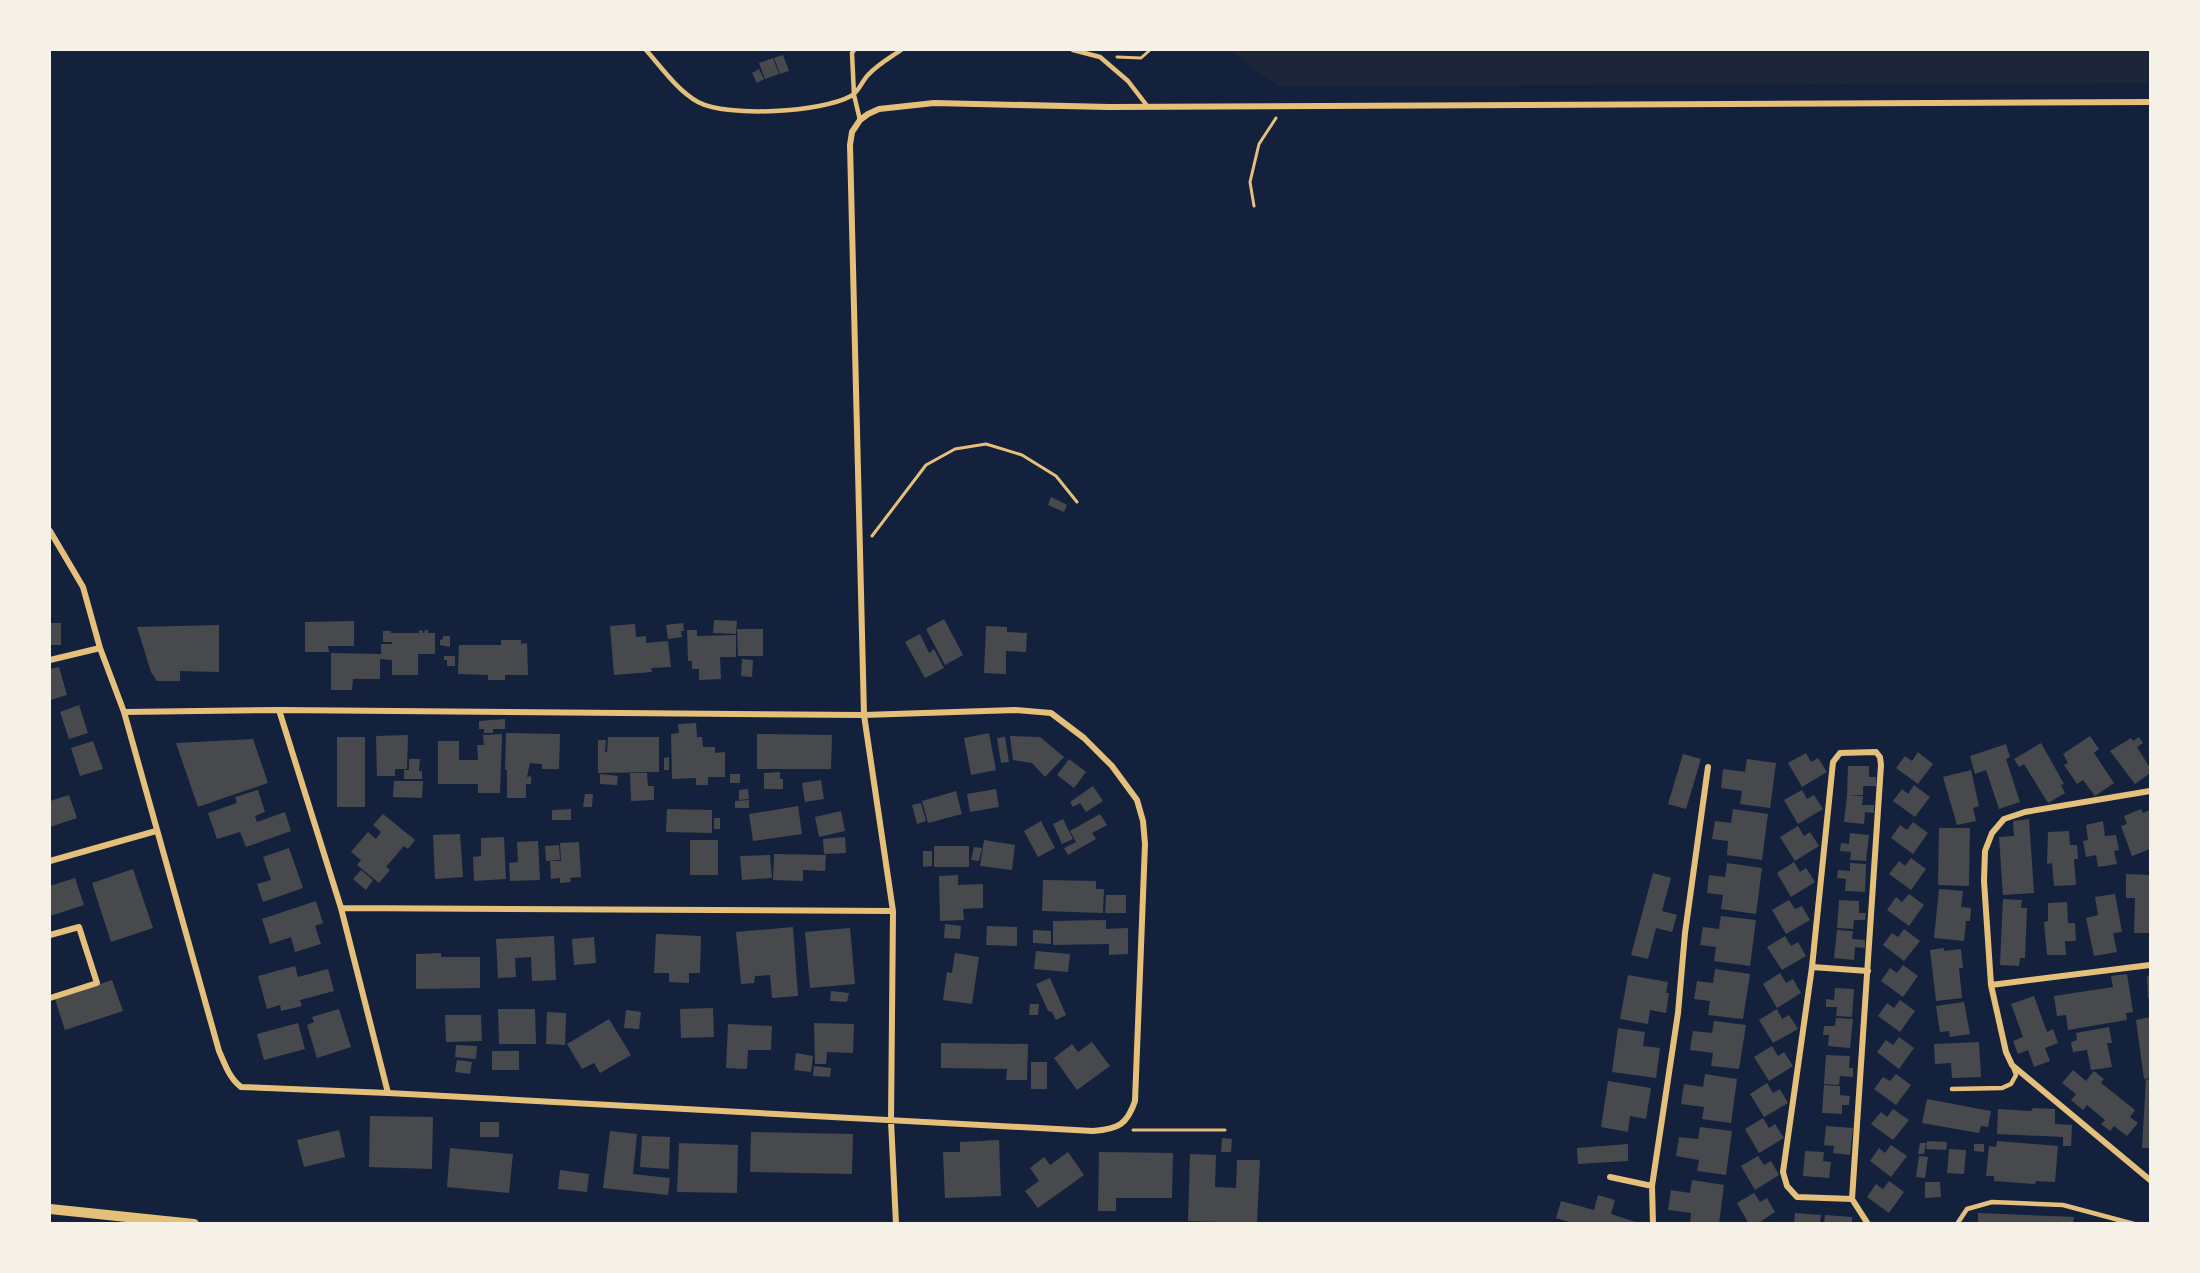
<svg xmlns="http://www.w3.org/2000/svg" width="2200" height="1273" font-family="'Alegreya Sans',sans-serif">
<rect width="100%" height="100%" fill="#14213d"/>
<!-- green -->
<path fill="#1d2539" d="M1230 50H2150V83L1277 86Z"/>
<!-- building -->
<path fill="#48494c" d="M783 55 789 71 780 74 774 58Z
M773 58 779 74 765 79 759 63Z
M759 69 764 79 757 83 752 73Z
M1051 497 1067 505 1064 512 1048 505Z
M944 619 963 655 945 665 926 629Z
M714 620 737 621 736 634 713 633Z
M354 621V646H328L329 652H305V622Z
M50 623H61V645H50Z
M683 623 684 631H681L682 637 668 639 666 625Z
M635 624 636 637 646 636V643L668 641 671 667 651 668 652 672 614 675 610 626Z
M219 625V672L180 671V681H157L151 672 137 627Z
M986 626 1007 627V632L1027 633 1026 652 1006 651V674L984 673Z
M426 629 429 632 427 633H435V654H418V675H392V660L380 659V679H353L352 690H331V653L381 654V644H392V642H383V631H391V633H419V630L423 631V633H425L424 632Z
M737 629H763V656H738Z
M687 630H697V636L736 635V657H720L721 679 699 680V669H692V661H688Z
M920 634 929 653 934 649 944 668 925 678 905 642Z
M443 636H450V647L440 645V640L443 639Z
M501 640H521V644L527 643 528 675H505V680H488V675L458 674 459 645H501Z
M444 656H455V666H447V660H444Z
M742 659 753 660 752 677 741 676Z
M59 667 67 695 50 700V669Z
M79 705 88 733 69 739 60 712Z
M505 719V729H493V733H484V729H479V721Z
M696 723 697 737H702L703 747H715V753L725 752V777H708V785H696V778L672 779 671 734 679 733 678 724Z
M506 733 560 734 559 769H542V764L530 763 527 777 531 776V784H526V798H507V770H505Z
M989 733 996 770 971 775 964 738Z
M502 734 500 793H478V784H438V741H459V760H478L477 745H484L483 735Z
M757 734 832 735 831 769H757Z
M408 735 407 769H395V776H377L376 736Z
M1010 736 1040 737 1064 757 1045 777 1032 763 1013 760Z
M2090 736 2099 749 2094 753 2114 783 2095 796 2083 780 2077 784 2064 765 2068 763 2063 754Z
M337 737H365V807H337Z
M608 737H659V772L598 773V740H606L605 752H607Z
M1005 737 1009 762 1001 763 997 738Z
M2139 737 2143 743 2137 747 2150 768V773L2135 784 2110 751 2131 738 2133 741Z
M253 739 268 783 198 807 176 743Z
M93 741 103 769 80 776 71 748Z
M2041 743 2064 784 2061 785 2065 793 2048 803 2024 764 2019 767 2014 759Z
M2006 744 2010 757 2006 759 2020 802 1999 809 1986 770 1975 774 1970 756Z
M1918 752 1933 764 1918 784 1896 768 1905 756 1912 761Z
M1806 753 1811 762 1818 758 1827 772 1802 787 1788 763Z
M1683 754 1701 759 1686 809 1668 804Z
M669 757V770H664V758Z
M409 759H420L419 771H422V779H404V770H409Z
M1069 759 1086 772 1074 788 1057 775Z
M1747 759 1776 763 1770 808 1740 804 1742 791 1721 788 1723 769 1745 772Z
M1848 766H1869V777H1876V786H1863V795H1847Z
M1971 770 1979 806 1973 808 1976 821 1957 825 1943 777Z
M780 772V779H783V789H764V773Z
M630 773H647L648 786H654V800L631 801Z
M600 774 618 776 617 785 600 784Z
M730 774H740V783H730Z
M821 780 824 799 805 802 802 783Z
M394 781H423L422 798 393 797Z
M1914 785 1930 797 1915 817 1893 801 1902 789 1908 794Z
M1093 786 1103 801 1086 812 1080 803 1073 807 1070 802Z
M748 789 749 799 739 800V790Z
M996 789 999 807 970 812 967 794Z
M258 790 265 812 255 816 257 822 285 812 291 831 246 847 240 832 217 839 208 813 237 803 235 797Z
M1802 790 1807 799 1814 795 1823 809 1798 824 1784 800Z
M956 791 962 814 928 823 922 801Z
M585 794H593L592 807H583Z
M69 795 77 818 50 827V801Z
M1847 795 1863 796 1862 805H1874V813L1865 812 1864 824 1844 822Z
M749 800V808H735V801Z
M921 803 926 821 917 824 912 805Z
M798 806 802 834 753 841 749 814Z
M571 809V820H552V810Z
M667 809 712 810V833L666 832Z
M1733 809 1768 814 1762 860 1727 855 1728 841 1712 839 1715 821 1731 823Z
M2141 809 2143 813 2150 810V849L2132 856 2121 826 2127 824 2124 816Z
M841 811 845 831 819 837 815 817Z
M383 814 415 840 408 849 404 846 386 867 390 870 379 883 357 865 361 860 351 852 368 832 376 839 381 832 373 825Z
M1100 814 1107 825 1092 833 1096 839 1068 855 1064 848 1076 842 1070 831Z
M714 818H720V829H714Z
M1063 819 1073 839 1062 844 1053 824Z
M2029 819 2034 893 2003 895 1999 837 2014 836 2013 821Z
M1041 821 1055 848 1038 857 1024 831Z
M2103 821 2105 836 2116 835 2119 850 2114 851 2117 864 2098 867 2096 855 2086 857 2083 841 2088 840 2086 825Z
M1913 822 1928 833 1913 854 1891 838 1900 825 1907 830Z
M1798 826 1804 836 1810 832 1819 846 1795 861 1780 837Z
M1939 828H1970L1969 886 1938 885Z
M2069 831 2070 845H2077L2078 859H2074L2076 885 2054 886 2052 863 2047 864 2048 832Z
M1850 833 1869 835 1866 861 1850 860 1851 852 1840 851 1841 843 1849 844Z
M460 834 463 877 435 879 433 835Z
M504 837 506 879 474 881 473 857 481 856V838Z
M845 837 846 853 824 854 823 839Z
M690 840H718V875H690Z
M984 840 1015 845 1012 870 980 866Z
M538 841 540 880 510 881 509 863 518 862 517 842Z
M579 842 581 877 570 878 571 882 560 883V878L551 879 550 861H561L560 843Z
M559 845 560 860 546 861 545 846Z
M934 846H969V867H934Z
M974 847 982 848 979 861 971 860Z
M289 848 303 888 263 902 257 884 271 880 263 857Z
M923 851H932V866L923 867Z
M774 854 826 855 825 871 803 870V881L773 880Z
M770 855 772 878 742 880 740 856Z
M1911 858 1926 869 1911 890 1889 874 1899 861 1905 866Z
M1794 862 1800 872 1806 868 1815 882 1791 897 1777 873Z
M1727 863 1762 868 1756 914 1721 909 1723 895 1707 893 1709 875 1725 877Z
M1850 863 1866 864 1865 892 1845 891 1846 879 1837 878 1838 870 1850 871Z
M133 869 153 928 111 942 92 883Z
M361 870 373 880 366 890 353 879Z
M1653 873 1671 878 1662 911 1677 915 1672 932 1656 928 1648 959 1631 955Z
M2126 874 2150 875V933H2134L2135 898H2126Z
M958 875V885L983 884V908L963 909 964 920 940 921 939 876Z
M75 878 84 905 50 916V886Z
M1043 880 1096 881V889H1104L1103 913 1042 911Z
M1939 889 1963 891 1961 907 1971 908 1970 921H1966L1964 941 1934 938Z
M1909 894 1924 905 1909 926 1887 910 1896 897 1902 902Z
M2115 894 2122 932 2113 933 2117 952 2094 956 2086 918 2098 915 2095 897Z
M1106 895H1126V913H1105Z
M2003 899 2022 900 2021 908H2027L2025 958H2020L2019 966 2000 965Z
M1789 900 1795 909 1802 906 1810 920 1786 934 1772 910Z
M1839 900 1859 901V913H1866L1865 920H1854L1853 929 1837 928Z
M316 901 323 923 315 926 321 944 295 952 291 937 270 944 262 919Z
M2067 902 2068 923H2075L2076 941H2065L2066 955H2047L2044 922 2048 921V903Z
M1721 916 1756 920 1750 966 1714 961 1716 947 1700 945 1703 927 1719 929Z
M1106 920V929L1128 928V954L1109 955V944L1053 945V921Z
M945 924 961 926 960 939 944 938Z
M987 926 1017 927V946L986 945Z
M793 927 798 996 772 998 770 975 755 976 754 983 741 984 736 932Z
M850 928 855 984 810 988 805 932Z
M1904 929 1920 941 1904 961 1883 945 1892 933 1898 937Z
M1033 930 1051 931V944L1033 943Z
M1837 930 1853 931 1852 939 1865 940V948L1855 947 1854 960 1834 958Z
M656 934 701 936 700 973H689V983L669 982V973H654Z
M554 936 556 980 532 981 531 957 515 958 516 977 498 978 496 939Z
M1785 936 1791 946 1798 942 1806 956 1782 970 1767 947Z
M594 937 596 963 574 965 572 939Z
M1944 948V951L1961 949 1963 968H1959L1962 998 1936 1001 1930 950Z
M1036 951 1070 954 1068 972 1034 969Z
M441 953V957H480V988L416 989V954Z
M955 953 979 957 972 1004 943 1000 947 972 952 973Z
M1903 965 1918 976 1903 997 1881 981 1890 968 1897 973Z
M295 966 298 977 328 969 334 991 300 1000 302 1006 281 1011 280 1005 267 1009 258 976Z
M1715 969 1750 974 1743 1019 1708 1015 1710 1001 1694 999 1697 981 1713 983Z
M1780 973 1786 983 1793 979 1801 993 1777 1008 1763 984Z
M2127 974 2133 1012 2126 1013 2127 1020 2068 1030 2066 1015 2057 1016 2054 996 2113 987 2111 976Z
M1628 975 1668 982 1666 993H1669L1666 1013 1650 1010 1648 1024 1620 1019Z
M2147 976H2150V998L2148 999Z
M1050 978 1066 1015 1056 1020 1052 1012 1048 1011 1036 984Z
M112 980 123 1011 65 1030 55 999Z
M1835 988 1854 989 1852 1017 1836 1016 1837 1007H1826V999L1834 1000Z
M831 991 849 993 847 1002 830 1001Z
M2034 996 2047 1032 2053 1029 2058 1043 2045 1048 2050 1061 2034 1067 2028 1050 2018 1054 2013 1041 2023 1037 2011 1004Z
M1900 1000 1915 1011 1900 1032 1878 1016 1887 1003 1894 1008Z
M1964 1002 1970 1034 1950 1037 1949 1031 1940 1032 1936 1006Z
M1030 1004H1039L1038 1015H1029Z
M713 1008 714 1037 681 1038 680 1009Z
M339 1009 351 1047 317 1058 307 1025 314 1022 312 1017Z
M498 1009H535L536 1044H499Z
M1777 1009 1782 1019 1789 1015 1798 1029 1773 1043 1759 1020Z
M626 1010 641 1012 639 1029 624 1028Z
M547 1012 566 1013 565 1045 546 1044Z
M445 1015H481L482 1041 446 1042Z
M2150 1017V1078L2144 1079 2136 1020Z
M1836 1018 1853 1019 1850 1048 1828 1046 1829 1035H1823L1824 1026H1835Z
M609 1019 631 1055 600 1073 594 1063 582 1069 567 1044Z
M1714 1021 1746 1025 1739 1069 1711 1066 1713 1053 1690 1050 1693 1031 1712 1033Z
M298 1023 305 1049 264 1060 257 1034Z
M814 1023 854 1024 853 1053 827 1052 826 1064H815Z
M728 1024 772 1026 771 1050H748L747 1069 726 1068Z
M2109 1027 2112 1043H2107L2112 1067 2091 1070 2087 1050 2073 1052 2071 1042 2077 1040 2076 1033Z
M1618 1028 1645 1032 1643 1046 1660 1048 1656 1078 1612 1072Z
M1899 1037 1914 1048 1899 1069 1877 1052 1886 1040 1893 1045Z
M1092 1042 1110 1066 1077 1090 1054 1058 1072 1044 1078 1052Z
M1979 1042 1981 1077 1952 1078 1951 1063 1935 1064 1934 1044Z
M941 1043 1028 1044 1027 1080H1006L1007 1069 941 1068Z
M456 1045 477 1046 476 1059 455 1057Z
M1772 1046 1778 1056 1784 1052 1793 1066 1769 1081 1754 1057Z
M492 1051H519V1070H492Z
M796 1053 813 1056 811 1072 794 1070Z
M1826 1055 1850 1056 1849 1068H1853V1077L1840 1076 1839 1085 1824 1084Z
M457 1060 472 1062 470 1074 455 1072Z
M1031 1062H1047V1089H1031Z
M814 1066 831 1068 830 1077 813 1076Z
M2073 1070 2086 1081 2094 1071 2104 1079 2101 1083 2135 1110 2130 1117 2138 1123 2127 1136 2114 1126 2110 1131 2101 1124 2105 1120 2087 1105 2083 1110 2071 1100 2076 1094 2062 1083Z
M1705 1074 1737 1079 1731 1123 1702 1119 1704 1107 1681 1104 1684 1084 1703 1087Z
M1896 1074 1911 1085 1896 1105 1874 1089 1883 1077 1890 1081Z
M2146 1079 2150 1080V1148H2142Z
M1608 1081 1651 1088 1646 1119 1630 1116 1628 1132 1601 1127Z
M1767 1083 1773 1093 1780 1089 1788 1103 1764 1117 1750 1094Z
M1824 1085 1840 1086V1095L1850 1096 1849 1105H1842V1114L1822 1113Z
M1927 1099 1991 1111 1988 1127 1981 1126 1979 1133 1922 1123Z
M2033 1108 2055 1109V1124L2072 1125 2071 1146H2063V1137L1997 1134 1998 1109 2031 1111Z
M1893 1109 1909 1120 1893 1140 1871 1124 1881 1112 1887 1117Z
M370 1116 433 1117 432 1169 369 1167Z
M1763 1118 1769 1128 1775 1124 1784 1138 1759 1153 1745 1129Z
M480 1122H499V1137H480Z
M1826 1126 1853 1128 1850 1155 1833 1153 1834 1146 1824 1145Z
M1700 1127 1732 1131 1726 1175 1697 1171 1699 1160 1676 1156 1679 1137 1698 1139Z
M339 1130 345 1157 304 1167 297 1140Z
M610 1131 637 1134 633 1174 670 1178 668 1195 603 1188Z
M751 1132 853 1134 852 1174 750 1172Z
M642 1136 670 1137 669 1169 640 1167Z
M1222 1138 1232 1139 1231 1152H1221Z
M999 1140 1001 1196 945 1198 943 1152H960V1142Z
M1927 1141 1947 1142 1946 1150 1926 1149Z
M1997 1141 2058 1146 2055 1182 2036 1181 2035 1184 1994 1181V1176H1986L1989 1146 1996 1147Z
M679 1143 738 1145 737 1193 677 1192Z
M1920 1143H1926L1924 1154H1918Z
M1628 1144V1161L1578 1164 1577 1148Z
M1974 1144H1984V1152L1974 1151Z
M1891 1145 1907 1156 1891 1177 1870 1161 1879 1148 1885 1153Z
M450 1148 513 1154 509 1193 447 1187Z
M1949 1149 1966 1150 1964 1174 1947 1173Z
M1805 1151 1824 1152 1823 1161 1831 1162 1829 1178 1803 1176Z
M1068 1152 1084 1175 1038 1208 1025 1191 1039 1181 1030 1168 1044 1157 1050 1165Z
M1099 1152 1173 1153 1172 1198H1116V1211H1098Z
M1190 1154 1216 1155 1215 1187 1236 1188 1237 1160H1260L1257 1223 1188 1221Z
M1758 1156 1764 1165 1771 1161 1779 1175 1755 1190 1741 1166Z
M1919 1156 1928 1157 1925 1178 1916 1177Z
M560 1170 589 1174 587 1192 558 1189Z
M1692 1180 1724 1185 1719 1224H1690L1691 1213 1668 1210 1671 1190 1690 1193Z
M1889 1181 1904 1192 1889 1213 1867 1197 1876 1184 1883 1189Z
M1925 1182H1940L1941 1197 1925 1198Z
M1754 1193 1760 1202 1767 1198 1775 1212 1757 1224H1749L1737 1203Z
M1598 1195 1615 1200 1611 1214 1642 1224H1576L1556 1218 1561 1201 1594 1210Z
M1795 1213 1821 1215 1820 1224H1794Z
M1978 1213 2074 1217 2073 1224H1978Z
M1825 1215 1852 1217V1224H1824Z"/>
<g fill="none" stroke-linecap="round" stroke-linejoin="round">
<!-- path -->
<path stroke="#e5c07b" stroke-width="3" d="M1117 57 1141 58 1150 50
M1254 206 1250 182 1259 144 1276 118
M872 536 926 465 955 449 986 444 1022 455 1056 476 1077 502
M1133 1130H1225"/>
<!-- service -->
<path stroke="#e5c07b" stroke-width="4.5" d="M646 50C662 68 677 90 698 102 728 118 822 112 851 96 859 92 862 81 868 75 877 65 891 57 901 50
M854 50 852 53 854 95 860 120
M1073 50 1100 57 1128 81 1148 107
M1952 1089 2002 1088 2011 1084 2016 1075 2013 1067
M1957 1224 1967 1209 1992 1202 2063 1205 2134 1224"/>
<!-- minor -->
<path stroke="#e5c07b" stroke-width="6" d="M50 531 83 587 100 648 124 712 219 1051C225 1064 229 1078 241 1087L388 1093 1093 1131C1118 1129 1127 1125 1135 1101L1145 844 1143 821 1137 800 1112 766 1084 738 1051 713 1015 710 864 715 279 710 124 712
M50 660 100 648
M279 710 341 908 388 1093
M50 861 156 831
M341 908 893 911
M50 935 79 927 97 983 50 998
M2150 965 1991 985 2006 1052 2012 1065 2150 1180
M1812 967 1868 971
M1991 985 1984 881 1985 851 1992 833 2004 819 2025 812 2150 791
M1610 1177 1652 1186
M1852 1199 1797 1197 1787 1186 1783 1172 1812 967 1833 762 1840 753 1876 752 1880 757 1881 765 1852 1199 1868 1224
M896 1224 891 1121 893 911 864 715 850 145 852 132 860 120 868 114 879 109 934 103 1109 107 2150 102
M1653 1224 1652 1186 1678 1013 1685 933 1708 767"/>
<!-- tertiary -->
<path stroke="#e5c07b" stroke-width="10" d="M50 1209 194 1224"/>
</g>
<!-- border -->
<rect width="2200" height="1273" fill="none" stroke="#f6f1e7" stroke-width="102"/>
</svg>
